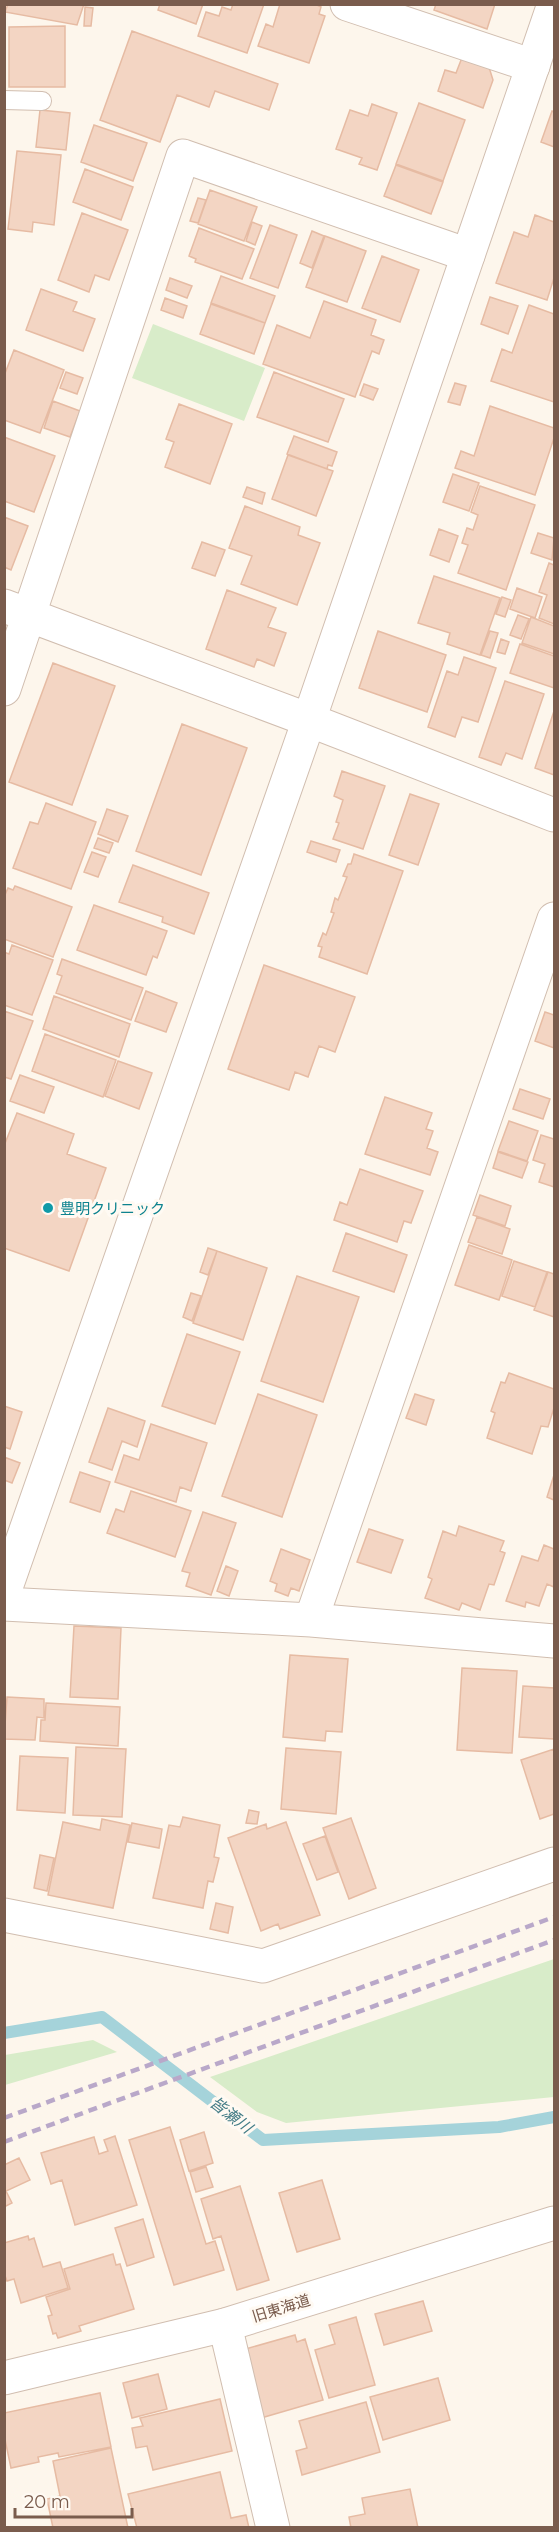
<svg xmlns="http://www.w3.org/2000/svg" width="559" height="2532" font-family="Montserrat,'Noto Sans JP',sans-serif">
<rect width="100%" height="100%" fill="#fdf6ec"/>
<!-- green -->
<path fill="#d8ecc9" d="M153 324 265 368 244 421 132 378Z
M554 1959V2097L286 2123 257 2112 210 2077Z
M93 2040 117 2052 5 2085V2055Z"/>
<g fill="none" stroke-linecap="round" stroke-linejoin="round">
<!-- stream -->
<path stroke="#a5d3da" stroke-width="12" d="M4 2033 102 2017 263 2140 499 2127 554 2117"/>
</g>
<!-- building -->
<path fill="#f3d5c3" stroke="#e6bba3" stroke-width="1.5" d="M8 4H84L77 25 5 12Z
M160 4H203L196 24 158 10Z
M233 4H264L247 53 198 36 206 12 219 16 222 7 231 10Z
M280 4H315L321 7 319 14 325 16 309 63 258 46 266 24 273 27Z
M436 4H495L487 29 434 10Z
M85 7 93 8 91 26H84Z
M65 26V87H9V27Z
M132 31 278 84 269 110 215 91 209 107 177 95 160 142 100 120Z
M463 55 488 64 493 80 483 108 438 91 445 70 456 73Z
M419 103 465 120 443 181 396 164Z
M372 104 397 113 377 170 359 164 362 158 336 149 350 110 368 116Z
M40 110 70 113 66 150 36 147Z
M552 111 554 112V147L541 142Z
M94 125 147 143 133 181 81 162Z
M17 151 61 155 54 225 33 222 32 232 8 229Z
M396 165 443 182 431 214 384 196Z
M85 169 133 187 121 220 73 202Z
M210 190 257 207 244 241 198 224Z
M198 198 206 200 198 223 190 221Z
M82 213 128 230 109 280 95 275 89 292 58 280Z
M535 215 554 222V278L547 300 496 283 514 232 528 237Z
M252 222 262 226 255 245 246 241Z
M270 225 297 235 278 288 250 278Z
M199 228 254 249 242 279 195 262 196 259 189 256Z
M312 231 324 236 312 268 300 263Z
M325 236 366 251 347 302 306 287Z
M382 256 419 270 400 322 362 308Z
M221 276 275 296 265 323 211 303Z
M170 278 192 286 187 298 166 290Z
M41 289 77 302 73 311 95 319 83 351 26 330Z
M490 297 518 306 508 334 481 324Z
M165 298 187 306 183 318 161 310Z
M324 301 376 320 371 335 384 340 379 354 372 351 355 397 263 364 277 325 310 338Z
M211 304 265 323 254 354 200 334Z
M529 305 554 314V402L491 381 502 349 512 353Z
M14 350 64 370 40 433 4 420V376Z
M66 372 83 378 77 394 60 388Z
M274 372 344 399 328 442 257 417Z
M455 383 466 386 460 405 448 402Z
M364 384 378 389 373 400 360 395Z
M53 401 80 411 70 437 44 428Z
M179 404 232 424 210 484 165 467 174 442 166 439Z
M490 406 554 428V438L535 495 455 468 461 451 474 456Z
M294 436 337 452 332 466 328 465 327 469 287 454Z
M4 437 55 456 34 512 4 501Z
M288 455 333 471 316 516 272 499Z
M453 474 479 483 469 511 443 502Z
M480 486 535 505 506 590 458 573 468 545 462 543 467 528 473 530 478 515 471 512Z
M247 487 265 493 262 504 243 497Z
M245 506 300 527 298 535 320 543 297 605 241 584 252 556 229 548Z
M4 517 28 526 11 570 4 567Z
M439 529 458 536 449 562 430 555Z
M538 533 554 538 552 560 531 553Z
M202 542 225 550 215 576 192 568Z
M549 563 554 565V624L539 618 547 595 539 592Z
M434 576 500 598 480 655 447 644 450 633 418 623Z
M517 588 542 597 535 618 510 609Z
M227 590 276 608 268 627 286 633 274 666 257 659 254 667 206 649Z
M502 597 511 600 505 617 496 614Z
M518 615 529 619 521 639 510 635Z
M531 617 554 626V654L522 643Z
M378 631 446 655 427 712 359 688Z
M490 631 498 633 490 658 481 655Z
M501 639 509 642 505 654 497 652Z
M520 644 554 656V688L510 673Z
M464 657 496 668 478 722 462 717 455 737 428 727 447 671 458 675Z
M53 663 115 686 72 805 9 782Z
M505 681 544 694 522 759 506 753 501 765 479 757Z
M554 711V775L535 768Z
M182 724 247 748 201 875 136 851Z
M342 771 385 786 363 849 333 839 339 823 336 822 343 800 334 796Z
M410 794 439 804 418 865 389 855Z
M46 803 96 822 71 889 13 868 30 822 38 824Z
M107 809 128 816 118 842 98 834Z
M98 838 113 843 109 853 94 848Z
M311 841 340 850 336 862 307 852Z
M92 852 106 857 98 877 84 872Z
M354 854 403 871 367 974 319 957 322 947 318 946 323 933 326 935 334 913 331 912 335 898 338 900 347 877 343 876 348 864H351Z
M133 865 209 893 194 934 162 922 163 917 119 902Z
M15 886 72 907 53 957 4 939V897L8 888 13 890Z
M94 905 167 931 157 958 153 956 146 975 77 950Z
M12 945 53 960 32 1015 4 1005V952L9 954Z
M62 959 143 988 131 1020 56 993 62 976 57 974Z
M264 965 355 997 335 1052 319 1046 308 1077 295 1072 289 1090 228 1069Z
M146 991 177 1003 166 1032 135 1021Z
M54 996 130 1024 119 1057 43 1029Z
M4 1011 33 1021 11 1079 4 1077Z
M545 1012 554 1015V1048L535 1041Z
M45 1034 116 1060 103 1097 32 1071Z
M118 1061 152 1073 139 1109 105 1096Z
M20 1075 54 1087 44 1113 10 1101Z
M520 1089 550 1099 543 1119 513 1109Z
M385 1097 432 1113 426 1129 433 1131 427 1148 438 1152 430 1175 365 1154Z
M17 1113 74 1134 67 1154 106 1168 69 1271 4 1248V1146Z
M509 1121 538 1131 527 1161 498 1151Z
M541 1135 554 1139V1187L539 1182 545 1164 533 1160Z
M498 1152 528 1162 522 1178 493 1168Z
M360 1169 423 1191 411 1223 404 1221 397 1242 334 1220 340 1202 347 1205Z
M480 1195 511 1206 505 1226 473 1215Z
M477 1217 510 1229 502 1254 468 1242Z
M346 1233 407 1255 394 1292 333 1271Z
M469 1245 512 1260 499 1300 455 1285Z
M208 1248 217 1251 208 1275 200 1272Z
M217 1251 267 1268 243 1340 193 1323Z
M514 1261 547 1272 535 1307 502 1296Z
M548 1272 554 1274V1317L534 1310Z
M297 1276 359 1297 323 1402 261 1381Z
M191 1293 201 1296 192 1321 183 1317Z
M187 1334 240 1352 215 1424 162 1406Z
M509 1373 554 1389V1408L548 1427 541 1426 532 1454 487 1438 495 1413 491 1411 501 1382 505 1383Z
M258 1394 317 1415 282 1517 222 1496Z
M415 1394 434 1400 426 1425 406 1418Z
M4 1406 22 1412 10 1449 4 1447Z
M108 1408 145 1421 137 1447 122 1441 112 1470 89 1462Z
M151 1424 207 1443 191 1491 180 1487 176 1502 115 1482 124 1455 139 1460Z
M4 1457 20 1463 12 1483 4 1480Z
M80 1472 110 1482 100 1512 70 1502Z
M554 1475V1500L547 1497Z
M131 1491 191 1511 175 1557 107 1533 116 1509 124 1512Z
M203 1512 236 1523 211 1595 186 1586 190 1573 182 1571Z
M459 1526 504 1541 500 1551 505 1553 494 1585 489 1584 480 1610 462 1603 459 1610 425 1598 432 1579 428 1577 443 1531 456 1536Z
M369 1529 403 1540 391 1573 357 1562Z
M544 1545 554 1549V1587L547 1584 539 1606 526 1602 525 1607 506 1601 522 1556 538 1561Z
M281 1549 310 1560 299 1591 291 1588 288 1596 275 1591 277 1584 270 1581Z
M226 1566 238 1571 229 1596 217 1591Z
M74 1626 121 1628 118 1699 70 1697Z
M290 1655 348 1659 342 1732 326 1731 325 1741 283 1737Z
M462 1668 517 1671 512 1753 457 1750Z
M523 1686 554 1688V1739L519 1737Z
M7 1697 44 1699V1718L37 1717 35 1740 4 1739Z
M46 1703 120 1707 118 1746 40 1741 41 1720H45Z
M76 1747 126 1749 122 1817 73 1815Z
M286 1748 341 1752 336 1814 281 1809Z
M554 1749V1814L540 1819 521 1760Z
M20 1756 68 1758 65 1813 17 1810Z
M249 1810 259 1812 257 1824 246 1823Z
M183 1817 220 1825 214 1857 219 1858 213 1882 208 1881 203 1908 153 1898 169 1825 180 1827Z
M351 1818 376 1888 349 1899 323 1828Z
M102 1819 130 1825 113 1908 48 1895 63 1822 100 1830Z
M286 1822 320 1915 280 1929 278 1924 261 1931 228 1838 266 1824 267 1829Z
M132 1823 162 1829 159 1848 128 1842Z
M325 1836 338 1872 317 1880 303 1844Z
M40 1855 54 1858 47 1891 34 1888Z
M216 1903 233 1907 228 1933 210 1929Z
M170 2127 206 2244 215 2241 224 2270 174 2285 129 2140Z
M204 2132 213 2163 189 2171 180 2140Z
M115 2136 137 2205 75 2225 62 2180 51 2184 41 2153 94 2137 99 2154 108 2151 104 2140Z
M19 2158 30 2180 6 2191 12 2203 4 2207V2165Z
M206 2167 213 2187 196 2192 190 2172Z
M322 2180 340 2239 297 2252 279 2193Z
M240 2186 269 2280 237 2290 221 2236 213 2239 201 2199Z
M143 2219 154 2257 127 2266 115 2228Z
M28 2236 29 2240 34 2238 43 2267 60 2262 68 2288 21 2303 14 2279 7 2281 4 2273V2243Z
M113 2254 116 2265 120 2264 134 2309 79 2326 81 2331 58 2338 56 2333 53 2334 48 2316 52 2315 46 2297 70 2289 64 2269Z
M423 2301 432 2331 384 2345 375 2314Z
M356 2317 375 2385 329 2398 315 2350 335 2344 329 2325Z
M295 2335 297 2342 305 2339 323 2400 261 2418 242 2350Z
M158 2374 167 2409 132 2418 123 2383Z
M438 2378 450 2420 383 2440 370 2397Z
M100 2393 111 2447 59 2457 58 2453 38 2457 39 2462 11 2468 4 2435V2413Z
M220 2399 232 2451 153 2470 147 2446 136 2448 132 2428 143 2426 140 2418Z
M366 2402 380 2452 302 2475 296 2451 307 2448 299 2421Z
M111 2448 128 2528H53L47 2499 60 2496 53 2461Z
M220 2472 231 2518 246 2515 249 2528H137L128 2494Z
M410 2489 418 2528H351L349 2517 365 2514 362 2498Z"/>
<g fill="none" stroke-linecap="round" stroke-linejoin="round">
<!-- service casing -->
<g stroke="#d1beb0" stroke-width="20">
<path id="service" d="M4 100 42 101"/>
</g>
<!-- minor casing -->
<g stroke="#d1beb0" stroke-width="35">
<path id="minor" d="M347 4 533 66
M4 606 309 720 554 815
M4 689 183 156 468 255
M4 1604 311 1620 554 1641
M311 1620 554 919
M4 1915 263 1966 554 1864
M225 2325 273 2528"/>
</g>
<!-- tertiary casing -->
<g stroke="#d1beb0" stroke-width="35">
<path id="tertiary" d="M4 1593 309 720 554 4
M4 2378 225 2325 554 2223"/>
</g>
<!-- service -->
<use href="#service" stroke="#fff" stroke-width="18"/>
<!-- minor -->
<use href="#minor" stroke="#fff" stroke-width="33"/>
<!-- tertiary -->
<use href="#tertiary" stroke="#fff" stroke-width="33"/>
<!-- rail -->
<path stroke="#b9a8c9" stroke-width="4.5" stroke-dasharray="9 6" stroke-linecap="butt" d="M4 2118 554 1917
M4 2142 554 1940"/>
</g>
<!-- markers -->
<circle fill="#0f9aa8" stroke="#fffaf3" stroke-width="2" cx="48" cy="1208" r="6"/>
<g text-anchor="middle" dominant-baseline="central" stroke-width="6" stroke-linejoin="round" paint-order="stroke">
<!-- culture labels -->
<g font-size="15" fill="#0d838f" stroke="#fffaf3" text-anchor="start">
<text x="60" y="1208">豊明クリニック</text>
</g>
<!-- street labels -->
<g font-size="15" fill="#7a5c4d" stroke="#fffaf3">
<text transform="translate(281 2308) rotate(-17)">旧東海道</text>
</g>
<!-- water labels -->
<g font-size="16" font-style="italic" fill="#437c86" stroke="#fffaf3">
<text transform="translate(231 2115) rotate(38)">皆瀬川</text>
</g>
</g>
<!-- border -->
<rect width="559" height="2532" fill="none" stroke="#7a5c4d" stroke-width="12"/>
<!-- scale -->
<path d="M15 2508v9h117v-9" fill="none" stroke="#7a5c4d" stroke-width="3"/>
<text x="24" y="2508" font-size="18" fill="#7a5c4d" stroke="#fffaf3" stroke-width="4.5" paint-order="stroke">20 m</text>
</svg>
